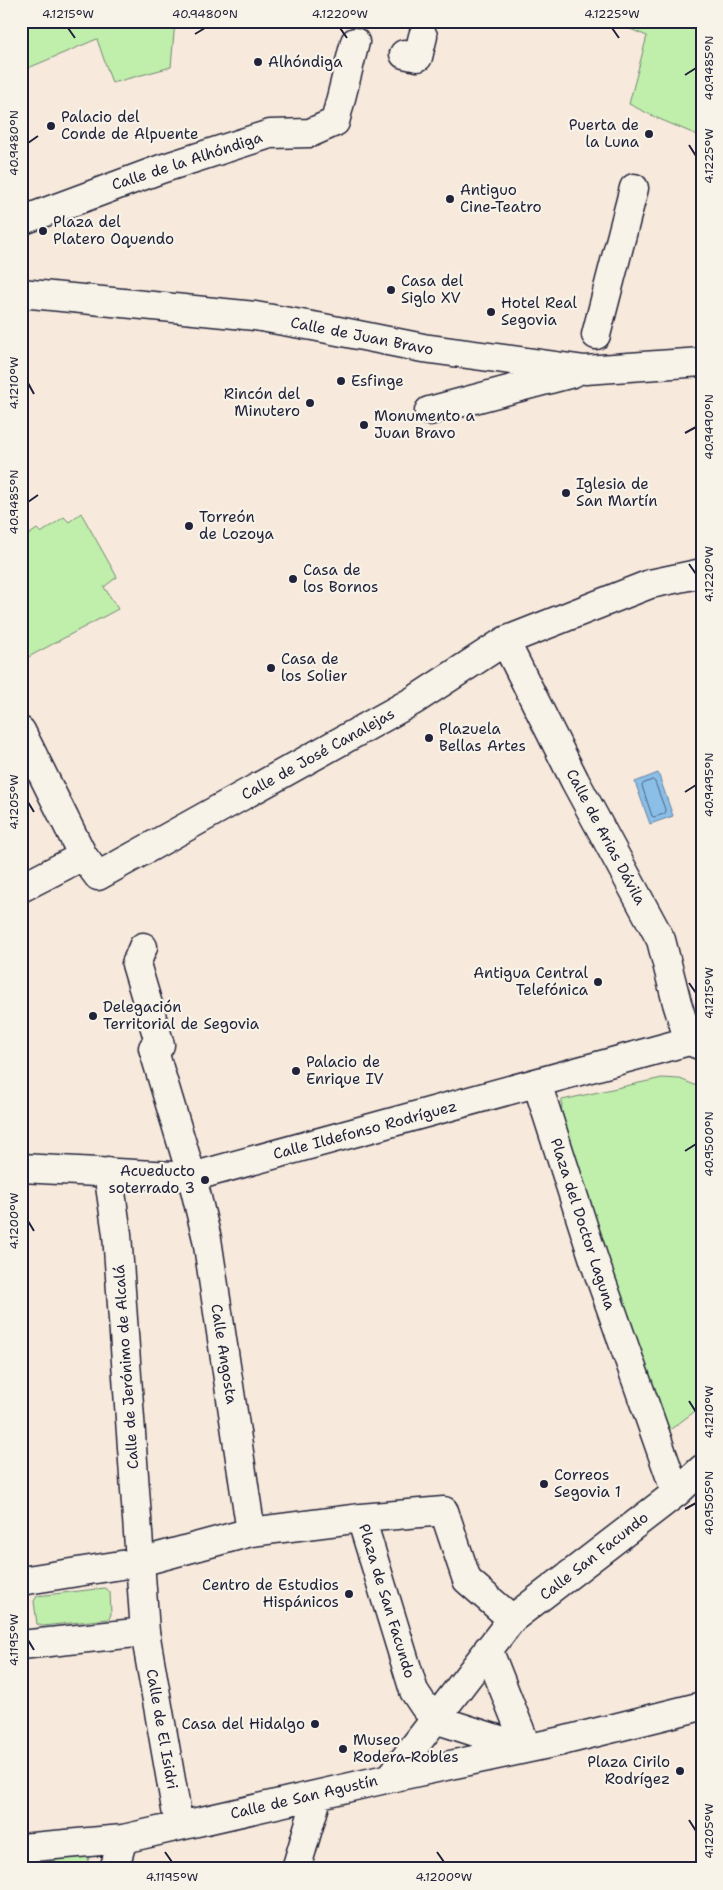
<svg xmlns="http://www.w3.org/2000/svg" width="723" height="1890" font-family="'Shantell Sans',sans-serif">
<rect width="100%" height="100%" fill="#f7e9db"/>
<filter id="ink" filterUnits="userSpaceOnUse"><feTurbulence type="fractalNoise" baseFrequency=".02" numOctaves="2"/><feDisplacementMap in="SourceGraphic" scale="10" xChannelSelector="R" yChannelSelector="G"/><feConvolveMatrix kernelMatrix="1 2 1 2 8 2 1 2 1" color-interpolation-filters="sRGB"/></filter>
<g filter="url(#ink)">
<!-- green -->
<path fill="#c0eeab" stroke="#718873" d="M21 21H175L171 67 112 83 97 39 21 71Z
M611 21H702V137L657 118 629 104 647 36Z
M81 513 117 577 104 587 118 609 21 661V540L37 529 41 533 64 517 69 522Z
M662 1078 680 1079 702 1088V1406L667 1432 561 1123 562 1100Z
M105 1588 110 1592 111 1614 109 1619 42 1626 37 1624 34 1601 37 1596Z
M94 1843 85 1869H21V1848Z"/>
<!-- water -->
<path fill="#8bbfe8" stroke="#6180a3" d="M658 773 673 816 650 824 635 782Z"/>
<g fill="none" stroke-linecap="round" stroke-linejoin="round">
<!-- shore -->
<path stroke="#4c6180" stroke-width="1" d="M653 780 655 782 666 812 664 814 654 817 652 816 642 786 643 784Z"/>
<!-- minor casing -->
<g stroke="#22223b" stroke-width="31">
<path id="minor" d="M404 54 418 57 423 36
M21 221 161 169 270 134 310 133 335 122 355 42
M21 293 255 316 318 327 423 348 585 370 702 362
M596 335 634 188
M429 411 573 373
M505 641 575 781 661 940 677 1003 689 1041
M21 731 83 856 98 876 413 701 505 641 650 584 702 573
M21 888 83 856
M143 947 136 964 160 1045 153 1048 192 1177 207 1239 251 1532
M537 1083 595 1263 676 1493
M21 1168 192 1177 689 1041 702 1046
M108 1172 117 1234 145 1632 179 1826
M21 1581 140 1562 251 1532 361 1518
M512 1619 467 1580 444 1511 361 1518 414 1691 424 1706 435 1719 525 1748
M21 1645 145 1632
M488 1649 527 1748
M390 1778 512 1619 676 1493 702 1469
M21 1848 123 1839 390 1778 562 1741 702 1706
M114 1869 123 1839
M296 1869 318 1795"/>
</g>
<!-- minor -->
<use href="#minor" stroke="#f7f3e8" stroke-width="28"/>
</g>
</g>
<!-- ticks -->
<path fill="none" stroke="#22223b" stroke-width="2" d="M68 28 75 38M340 28 347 38M612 28 619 38M195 34 205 28M685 75 696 68M28 143 38 136M689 145 696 156M28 383 34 394M685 433 696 427M28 502 38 495M689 564 696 574M685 792 696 785M28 802 34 812M689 983 696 993M685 1151 696 1144M28 1221 34 1231M689 1401 696 1412M685 1509 696 1503M28 1640 34 1650M689 1820 696 1831M165 1852 172 1862M437 1852 444 1862"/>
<!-- markers -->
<g fill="#22223b" stroke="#f7f3e8" stroke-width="2">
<circle cx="258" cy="62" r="5"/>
<circle cx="51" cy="126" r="5"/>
<circle cx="649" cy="134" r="5"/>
<circle cx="450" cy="199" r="5"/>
<circle cx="43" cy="231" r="5"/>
<circle cx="391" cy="290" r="5"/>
<circle cx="491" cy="312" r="5"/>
<circle cx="341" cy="381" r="5"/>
<circle cx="310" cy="403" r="5"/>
<circle cx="364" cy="425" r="5"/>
<circle cx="566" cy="493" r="5"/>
<circle cx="189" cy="526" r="5"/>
<circle cx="293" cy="579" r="5"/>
<circle cx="271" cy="668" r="5"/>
<circle cx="429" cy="738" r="5"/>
<circle cx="598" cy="982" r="5"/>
<circle cx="93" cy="1016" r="5"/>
<circle cx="296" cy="1071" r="5"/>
<circle cx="205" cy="1180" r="5"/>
<circle cx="544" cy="1484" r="5"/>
<circle cx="349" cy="1594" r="5"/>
<circle cx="315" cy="1724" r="5"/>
<circle cx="343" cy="1749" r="5"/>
<circle cx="680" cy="1771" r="5"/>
</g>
<g text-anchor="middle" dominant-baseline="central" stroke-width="4.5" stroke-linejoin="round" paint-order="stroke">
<!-- poi labels -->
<g font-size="15" fill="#22223b" stroke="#f7f3e8" text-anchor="start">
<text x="268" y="62">Alhóndiga</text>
<text x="61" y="117">Palacio del<tspan x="61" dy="17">Conde de Alpuente</tspan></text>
<text x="639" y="125" text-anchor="end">Puerta de<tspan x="639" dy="17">la Luna</tspan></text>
<text x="460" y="190">Antiguo<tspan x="460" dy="17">Cine-Teatro</tspan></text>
<text x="53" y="222">Plaza del<tspan x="53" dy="17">Platero Oquendo</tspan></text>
<text x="401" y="281">Casa del<tspan x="401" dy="17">Siglo XV</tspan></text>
<text x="501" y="303">Hotel Real<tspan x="501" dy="17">Segovia</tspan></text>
<text x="351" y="381">Esfinge</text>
<text x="300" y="394" text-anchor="end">Rincón del<tspan x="300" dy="17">Minutero</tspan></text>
<text x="374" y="416">Monumento a<tspan x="374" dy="17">Juan Bravo</tspan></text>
<text x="576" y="484">Iglesia de<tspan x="576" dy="17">San Martín</tspan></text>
<text x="199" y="517">Torreón<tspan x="199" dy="17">de Lozoya</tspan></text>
<text x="303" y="570">Casa de<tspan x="303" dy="17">los Bornos</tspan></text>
<text x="281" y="659">Casa de<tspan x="281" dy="17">los Solier</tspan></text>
<text x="439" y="729">Plazuela<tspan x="439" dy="17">Bellas Artes</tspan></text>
<text x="588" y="973" text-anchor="end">Antigua Central<tspan x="588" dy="17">Telefónica</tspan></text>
<text x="103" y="1007">Delegación<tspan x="103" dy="17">Territorial de Segovia</tspan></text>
<text x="306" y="1062">Palacio de<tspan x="306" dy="17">Enrique IV</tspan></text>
<text x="195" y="1171" text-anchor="end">Acueducto<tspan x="195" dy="17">soterrado 3</tspan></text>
<text x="554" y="1475">Correos<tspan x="554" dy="17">Segovia 1</tspan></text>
<text x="339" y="1585" text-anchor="end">Centro de Estudios<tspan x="339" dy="17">Hispánicos</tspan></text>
<text x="305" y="1724" text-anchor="end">Casa del Hidalgo</text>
<text x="353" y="1740">Museo<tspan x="353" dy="17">Rodera-Robles</tspan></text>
<text x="670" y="1762" text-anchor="end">Plaza Cirilo<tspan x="670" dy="17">Rodrígez</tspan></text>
</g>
<!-- street labels -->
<g font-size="15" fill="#22223b" stroke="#f7f3e8">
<text transform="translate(187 161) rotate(-18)">Calle de la Alhóndiga</text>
<text transform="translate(362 336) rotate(11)">Calle de Juan Bravo</text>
<text transform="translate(318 754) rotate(-29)">Calle de José Canalejas</text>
<text transform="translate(606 837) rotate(62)">Calle de Arias Dávila</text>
<text transform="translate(365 1130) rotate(-15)">Calle Ildefonso Rodríguez</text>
<text transform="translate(583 1224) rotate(72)">Plaza del Doctor Laguna</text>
<text transform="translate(224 1354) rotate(81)">Calle Angosta</text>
<text transform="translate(126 1367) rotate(-94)">Calle de Jerónimo de Alcalá</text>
<text transform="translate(594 1556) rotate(-38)">Calle San Facundo</text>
<text transform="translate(387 1601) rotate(73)">Plaza de San Facundo</text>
<text transform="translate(162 1729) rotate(80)">Calle de El Isidri</text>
<text transform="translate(304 1797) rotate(-13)">Calle de San Agustín</text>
</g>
</g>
<!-- margin -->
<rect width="723" height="1890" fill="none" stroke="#f7f3e8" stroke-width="55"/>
<rect x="28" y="28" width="668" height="1834" fill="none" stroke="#22223b" stroke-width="2"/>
<g font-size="12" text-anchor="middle" fill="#22223b">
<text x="68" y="18">4.1215°W</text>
<text x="205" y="18">40.9480°N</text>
<text x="340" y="18">4.1220°W</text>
<text x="612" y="18">4.1225°W</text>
<text transform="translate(709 68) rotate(-90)" y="4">40.9485°N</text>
<text transform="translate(14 143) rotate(-90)" y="4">40.9480°N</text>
<text transform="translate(709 156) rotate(-90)" y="4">4.1225°W</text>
<text transform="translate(14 383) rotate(-90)" y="4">4.1210°W</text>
<text transform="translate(709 427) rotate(-90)" y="4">40.9490°N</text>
<text transform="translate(14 502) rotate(-90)" y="4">40.9485°N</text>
<text transform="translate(709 574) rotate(-90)" y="4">4.1220°W</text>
<text transform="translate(709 785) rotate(-90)" y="4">40.9495°N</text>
<text transform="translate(14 802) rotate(-90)" y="4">4.1205°W</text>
<text transform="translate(709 993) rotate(-90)" y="4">4.1215°W</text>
<text transform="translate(709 1144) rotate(-90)" y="4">40.9500°N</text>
<text transform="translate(14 1221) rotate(-90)" y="4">4.1200°W</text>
<text transform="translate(709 1412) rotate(-90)" y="4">4.1210°W</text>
<text transform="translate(709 1503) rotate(-90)" y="4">40.9505°N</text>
<text transform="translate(14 1640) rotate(-90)" y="4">4.1195°W</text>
<text transform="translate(709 1831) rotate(-90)" y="4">4.1205°W</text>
<text x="172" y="1881">4.1195°W</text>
<text x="444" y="1881">4.1200°W</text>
</g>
</svg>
